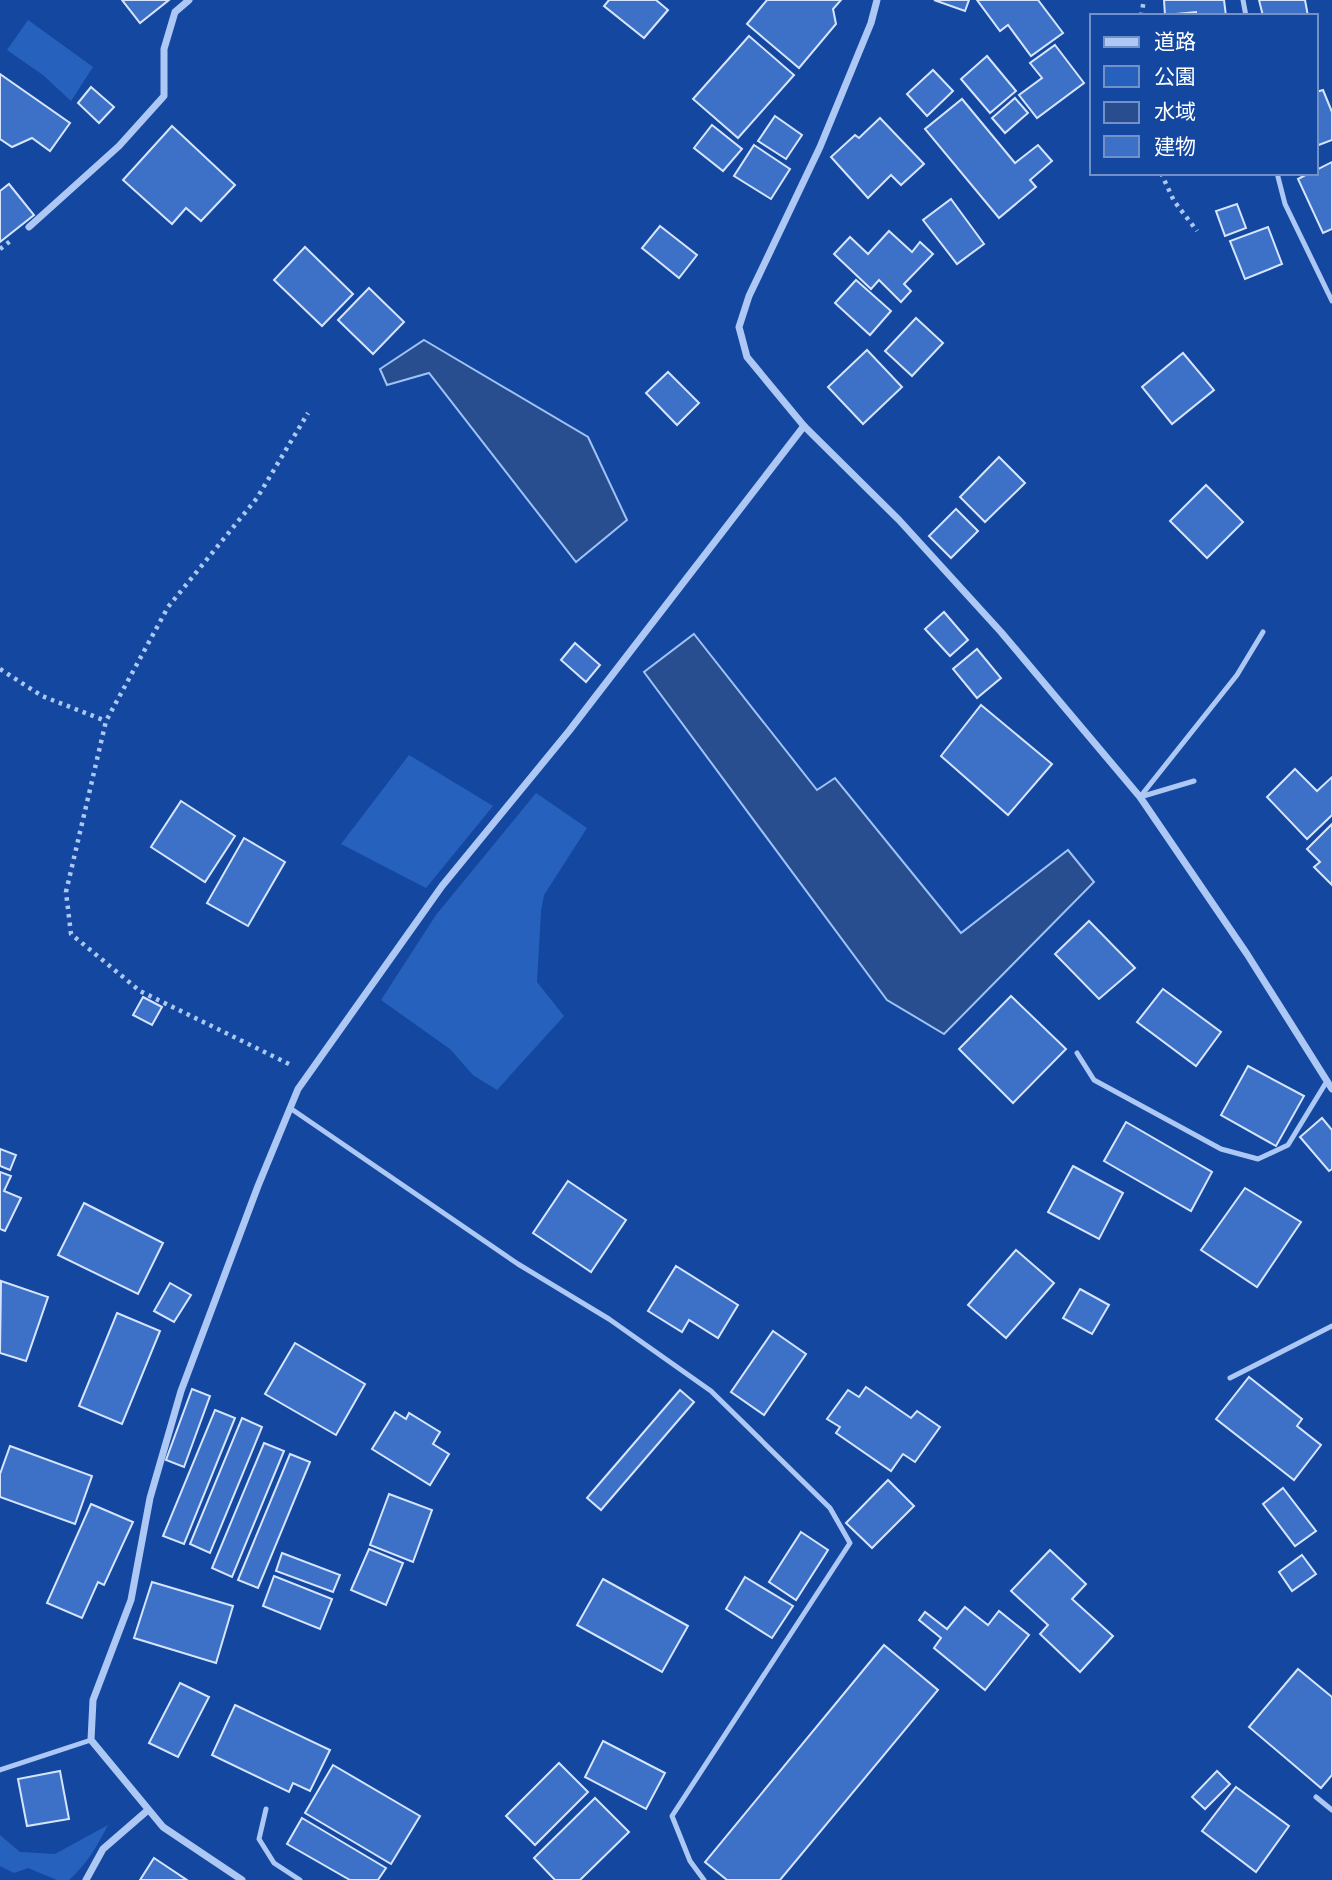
<svg xmlns="http://www.w3.org/2000/svg" width="1332" height="1880" viewBox="0 0 1332 1880" font-family="'Titillium Web','Noto Sans JP',sans-serif">
  <style>
    .green { fill: #2761be }
    .water { fill: #284e90; stroke: #9fc2f7; stroke-width: 2 }
    .building { fill: #3d71c7; stroke: #d6e5fd; stroke-width: 2 }
    .lines { fill: none; stroke-linecap: round; stroke-linejoin: round }
    .path { stroke: #adc8f4; stroke-width: 4.5; stroke-dasharray: 3.5 5; stroke-linecap: butt }
    .lane { stroke: #adc8f4; stroke-width: 5 }
    .street { stroke: #adc8f4; stroke-width: 7 }
  </style>
  <rect width="100%" height="100%" fill="#1448a0"/>
  <g class="green">
    <path d="M28,20L93,67L71,101L43,75L7,50Z"/>
    <path d="M409,755L493,806L426,888L341,844Z"/>
    <path d="M536,793L587,828L544,895L541,911L537,982L564,1016L497,1090L473,1075L450,1049L381,1000L436,915Z"/>
    <path d="M108,1825C97,1846 87,1864 69,1880H57L28,1868L14,1873L0,1866V1835L20,1852L55,1854Z"/>
  </g>
  <g class="water">
    <path d="M424,340L588,437L627,520L576,562L429,373L387,385L380,369Z"/>
    <path d="M694,634L817,790L835,778L961,933L1068,850L1094,882L944,1034L887,1000L644,672Z"/>
  </g>
  <g class="building">
    <path d="M122,0H169L140,23Z"/>
    <path d="M609,0H656L668,10L644,38L604,6Z"/>
    <path d="M767,0H841L833,9L836,24L799,68L747,24Z"/>
    <path d="M934,0H969L965,11Z"/>
    <path d="M977,0H1038L1063,33L1031,56L1008,25L1000,31Z"/>
    <path d="M1164,0H1224L1226,16H1196V12L1165,15Z"/>
    <path d="M1259,0H1305L1308,16H1263Z"/>
    <path d="M749,36L794,75L738,138L693,99Z"/>
    <path d="M1055,45L1084,83L1037,118L1019,95L1042,78L1030,63Z"/>
    <path d="M987,56L1016,91L990,113L961,79Z"/>
    <path d="M933,70L953,91L927,116L907,94Z"/>
    <path d="M0,74L70,123L50,151L32,138L12,147L0,139Z"/>
    <path d="M91,87L114,107L99,123L78,103Z"/>
    <path d="M1323,90L1332,112V140L1316,146V92Z"/>
    <path d="M1015,98L1028,113L1005,133L992,118Z"/>
    <path d="M962,99L1015,163L1038,145L1052,161L1030,180L1036,187L999,218L925,129Z"/>
    <path d="M775,116L802,135L786,159L758,141Z"/>
    <path d="M880,118L924,164L901,185L891,175L868,198L831,157L855,135L859,138Z"/>
    <path d="M712,125L742,149L723,171L694,148Z"/>
    <path d="M172,126L235,185L201,221L186,208L172,224L123,180Z"/>
    <path d="M754,145L790,169L771,199L734,176Z"/>
    <path d="M1332,162V229L1323,233L1298,179L1309,173H1316V170Z"/>
    <path d="M9,184L34,215L0,242V191Z"/>
    <path d="M951,199L984,244L957,264L923,220Z"/>
    <path d="M1237,204L1246,228L1225,236L1216,211Z"/>
    <path d="M660,226L697,255L679,278L642,248Z"/>
    <path d="M1268,227L1282,264L1245,279L1230,241Z"/>
    <path d="M889,231L912,252L920,242L933,254L904,284L911,291L901,302L879,280L871,289L834,254L850,237L868,254Z"/>
    <path d="M305,247L353,294L322,326L274,280Z"/>
    <path d="M856,280L891,311L870,335L835,303Z"/>
    <path d="M369,288L404,322L373,354L338,320Z"/>
    <path d="M916,318L943,343L912,376L885,351Z"/>
    <path d="M867,350L902,387L863,424L828,387Z"/>
    <path d="M1183,353L1214,390L1172,424L1142,387Z"/>
    <path d="M668,372L699,403L677,425L646,393Z"/>
    <path d="M999,457L1025,483L985,522L960,497Z"/>
    <path d="M1206,485L1243,522L1207,558L1170,521Z"/>
    <path d="M956,509L978,531L951,558L929,536Z"/>
    <path d="M944,612L968,640L950,656L925,629Z"/>
    <path d="M575,643L600,665L586,682L561,660Z"/>
    <path d="M977,649L1001,678L977,698L953,669Z"/>
    <path d="M981,705L1052,764L1008,815L941,756Z"/>
    <path d="M1295,769L1317,791L1332,777V815L1307,839L1267,797Z"/>
    <path d="M181,801L235,836L205,882L151,847Z"/>
    <path d="M1332,824V885L1314,867L1320,862L1307,849Z"/>
    <path d="M244,838L285,862L248,926L207,903Z"/>
    <path d="M1089,921L1135,968L1099,999L1055,954Z"/>
    <path d="M1163,989L1221,1032L1196,1066L1137,1022Z"/>
    <path d="M1011,996L1066,1049L1013,1103L959,1049Z"/>
    <path d="M143,997L162,1007L152,1025L133,1015Z"/>
    <path d="M1248,1066L1304,1096L1276,1146L1221,1115Z"/>
    <path d="M1322,1118L1332,1130V1169L1329,1171L1300,1137Z"/>
    <path d="M1126,1122L1212,1172L1191,1211L1104,1161Z"/>
    <path d="M0,1149L16,1155L10,1170L0,1166Z"/>
    <path d="M1073,1166L1123,1193L1099,1239L1048,1212Z"/>
    <path d="M0,1172L11,1176L4,1191L21,1198L5,1231L0,1229Z"/>
    <path d="M568,1181L626,1220L591,1272L533,1233Z"/>
    <path d="M1245,1188L1301,1222L1257,1287L1201,1250Z"/>
    <path d="M84,1203L163,1243L138,1294L58,1255Z"/>
    <path d="M1016,1250L1054,1283L1006,1338L968,1305Z"/>
    <path d="M676,1266L738,1305L718,1338L689,1320L682,1332L648,1311Z"/>
    <path d="M1,1281L48,1297L26,1361L0,1353Z"/>
    <path d="M170,1283L191,1295L174,1322L154,1311Z"/>
    <path d="M1080,1289L1109,1305L1092,1334L1063,1318Z"/>
    <path d="M117,1313L160,1331L122,1424L79,1406Z"/>
    <path d="M773,1331L806,1354L764,1415L731,1392Z"/>
    <path d="M295,1343L365,1384L336,1435L265,1394Z"/>
    <path d="M1249,1377L1302,1419L1297,1426L1321,1445L1294,1480L1216,1419Z"/>
    <path d="M866,1387L911,1418L917,1411L940,1427L915,1462L903,1454L891,1471L836,1433L840,1427L827,1419L848,1390L859,1397Z"/>
    <path d="M192,1389L210,1396L184,1467L166,1460Z"/>
    <path d="M680,1390L694,1402L601,1510L587,1498Z"/>
    <path d="M215,1410L235,1418L184,1544L163,1536Z"/>
    <path d="M395,1412L406,1419L409,1413L440,1432L433,1444L449,1454L430,1485L372,1449Z"/>
    <path d="M242,1418L262,1427L210,1553L190,1544Z"/>
    <path d="M264,1443L284,1451L232,1577L212,1568Z"/>
    <path d="M10,1446L92,1476L75,1524L0,1497V1474Z"/>
    <path d="M290,1454L310,1462L258,1588L238,1580Z"/>
    <path d="M888,1480L914,1506L872,1548L846,1523Z"/>
    <path d="M1283,1488L1316,1531L1295,1546L1263,1504Z"/>
    <path d="M389,1494L432,1510L413,1562L370,1545Z"/>
    <path d="M91,1504L133,1522L104,1585L98,1582L82,1618L47,1603Z"/>
    <path d="M801,1532L828,1550L796,1600L769,1582Z"/>
    <path d="M369,1549L403,1563L386,1605L351,1590Z"/>
    <path d="M1050,1550L1086,1584L1072,1599L1113,1636L1080,1672L1040,1634L1048,1625L1011,1591Z"/>
    <path d="M282,1553L340,1575L333,1592L276,1571Z"/>
    <path d="M1302,1555L1316,1574L1292,1591L1279,1572Z"/>
    <path d="M274,1576L332,1599L320,1629L263,1606Z"/>
    <path d="M745,1577L793,1606L772,1638L726,1609Z"/>
    <path d="M603,1579L688,1626L662,1672L577,1625Z"/>
    <path d="M152,1582L233,1606L216,1663L134,1638Z"/>
    <path d="M965,1607L988,1625L999,1611L1029,1635L985,1690L934,1648L941,1638L919,1620L925,1612L947,1629Z"/>
    <path d="M884,1645L938,1690L780,1880H727L705,1862Z"/>
    <path d="M1298,1669L1332,1697V1775L1321,1788L1249,1727Z"/>
    <path d="M180,1683L209,1697L178,1757L149,1743Z"/>
    <path d="M235,1705L330,1750L310,1791L293,1783L289,1792L212,1755Z"/>
    <path d="M603,1741L665,1773L646,1809L585,1777Z"/>
    <path d="M559,1763L588,1792L535,1845L506,1816Z"/>
    <path d="M333,1765L420,1816L391,1864L305,1813Z"/>
    <path d="M60,1771L69,1819L27,1826L18,1779Z"/>
    <path d="M1217,1771L1230,1784L1205,1809L1192,1797Z"/>
    <path d="M1236,1787L1289,1826L1256,1872L1202,1831Z"/>
    <path d="M595,1798L629,1832L580,1880H555L534,1858Z"/>
    <path d="M302,1818L386,1868L378,1880H350L287,1844Z"/>
    <path d="M154,1858L187,1880H140Z"/>
  </g>
  <g class="lines">
    <g class="path">
      <path d="M1141,16L1144,0"/>
      <path d="M1161,173L1174,201L1197,231"/>
      <path d="M0,249L13,239"/>
      <path d="M0,669L42,696L106,721"/>
      <path d="M289,1064L140,991L71,934L66,892L106,721L168,607L257,498L308,413"/>
    </g>
    <g class="lane">
      <path d="M1243,0L1246,16"/>
      <path d="M1277,173L1285,204L1332,301"/>
      <path d="M1140,797L1237,675L1263,632"/>
      <path d="M1140,797L1194,781"/>
      <path d="M1077,1053L1094,1080L1221,1149L1258,1159L1288,1145L1327,1081"/>
      <path d="M290,1108L518,1264L609,1319L711,1391L830,1508L850,1543L672,1816L690,1861L704,1880"/>
      <path d="M1230,1378L1332,1326"/>
      <path d="M0,1770L91,1740"/>
      <path d="M1316,1797L1332,1810"/>
      <path d="M266,1809L259,1839L274,1863L300,1880"/>
    </g>
    <g class="street">
      <path d="M877,0L871,23L820,147L749,296L739,327L747,357L804,426L899,520L1001,632L1140,797L1247,954L1332,1089"/>
      <path d="M29,227L119,146L164,96V49L175,12L189,0"/>
      <path d="M86,1880L103,1849L148,1810"/>
      <path d="M242,1880L163,1827L91,1740L93,1700L131,1600L150,1498L181,1391L258,1186L298,1089L442,886L569,731L804,426"/>
    </g>
  </g>
  <rect x="1090" y="14" width="228" height="161" fill="#1448a0" stroke="#7291c6" stroke-width="2"/>
  <rect x="1104" y="37" width="35" height="10" fill="#adc8f4" stroke="#7291c6" stroke-width="2"/>
  <text x="1154" y="49" font-size="21" fill="#ffffff">道路</text>
  <rect x="1104" y="66" width="35" height="21" fill="#2761be" stroke="#7291c6" stroke-width="2"/>
  <text x="1154" y="84" font-size="21" fill="#ffffff">公園</text>
  <rect x="1104" y="102" width="35" height="21" fill="#284e90" stroke="#7291c6" stroke-width="2"/>
  <text x="1154" y="119" font-size="21" fill="#ffffff">水域</text>
  <rect x="1104" y="136" width="35" height="21" fill="#3d71c7" stroke="#7291c6" stroke-width="2"/>
  <text x="1154" y="154" font-size="21" fill="#ffffff">建物</text>
</svg>
